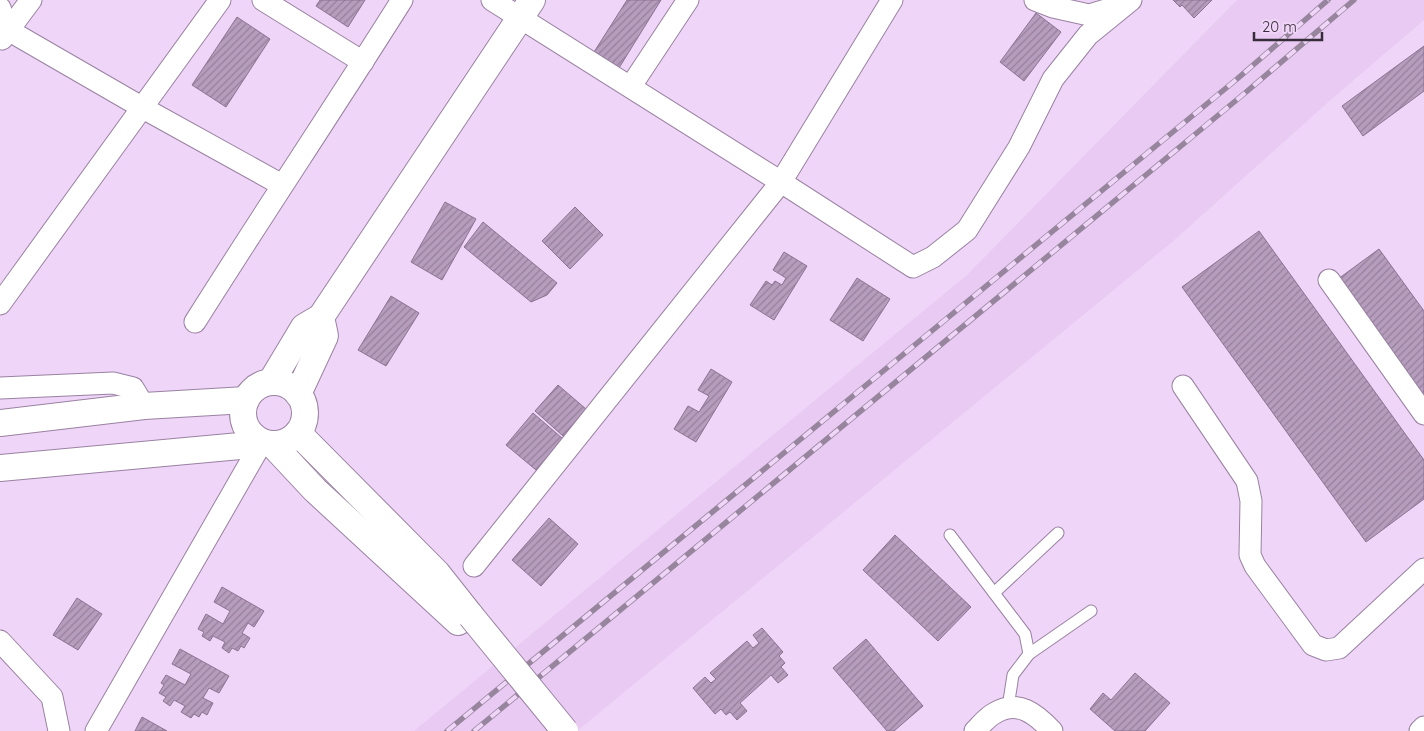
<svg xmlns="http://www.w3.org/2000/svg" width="1424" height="731" viewBox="0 0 1424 731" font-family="Quicksand,sans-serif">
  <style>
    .built { fill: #e9caf3 }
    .building { fill: url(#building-hatch); stroke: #8b7392 }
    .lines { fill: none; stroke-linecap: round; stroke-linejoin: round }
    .service-casing { stroke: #9a82a2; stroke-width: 13 }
    .minor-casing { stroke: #9a82a2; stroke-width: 23 }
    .tertiary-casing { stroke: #9a82a2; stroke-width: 28 }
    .service { stroke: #fff; stroke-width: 11 }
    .minor { stroke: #fff; stroke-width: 21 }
    .tertiary { stroke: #fff; stroke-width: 26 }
    .rail-casing { stroke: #97859d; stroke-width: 5.5 }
    .rail { stroke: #efd5f7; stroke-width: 4; stroke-dasharray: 11; stroke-linecap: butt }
    .tertiary-bridge-casing { stroke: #9a82a2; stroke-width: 28; stroke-linecap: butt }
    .tertiary-bridge { stroke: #fff; stroke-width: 26 }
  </style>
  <defs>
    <pattern id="building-hatch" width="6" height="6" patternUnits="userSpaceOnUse" patternTransform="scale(1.25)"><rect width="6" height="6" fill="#b69dbe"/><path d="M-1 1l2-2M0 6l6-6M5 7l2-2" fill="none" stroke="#95809b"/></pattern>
  </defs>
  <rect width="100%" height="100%" fill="#efd5f7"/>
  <path class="built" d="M1237,0H1424V20L1335,96L1172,242L577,731H414L967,275Z"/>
  <g class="building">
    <path d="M320,0H365L348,27L316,6Z"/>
    <path d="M627,0H661L619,68L594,52Z"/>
    <path d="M1173,0H1212L1194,18L1182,5L1180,7Z"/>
    <path d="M1036,13L1061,32L1024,81L1000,62Z"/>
    <path d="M237,17L270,39L226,107L192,85Z"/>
    <path d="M1424,46V91L1363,136L1342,106Z"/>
    <path d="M445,202L476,219L442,280L411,262Z"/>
    <path d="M575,207L603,235L570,269L542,241Z"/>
    <path d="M483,222L557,283L547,295L531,302L464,247Z"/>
    <path d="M1259,231L1424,460V499L1366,542L1182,287Z"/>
    <path d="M1379,249L1424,311V397L1338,279Z"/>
    <path d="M784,252L807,266L774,320L750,305L766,281L772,285L775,281L782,285L786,278L773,270Z"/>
    <path d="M857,278L890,299L863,341L830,320Z"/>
    <path d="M391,296L419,313L386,366L358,350Z"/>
    <path d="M711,369L732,382L696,442L674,429L688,406L699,412L709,396L698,390Z"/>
    <path d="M558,385L586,409L563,436L535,411Z"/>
    <path d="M533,413L563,439L536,470L506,445Z"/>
    <path d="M549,518L578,544L541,586L512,560Z"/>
    <path d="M895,535L971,607L938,641L863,570Z"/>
    <path d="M222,587L264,611L254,627L248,623L242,633L250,638L244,648L241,646L238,651L232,648L229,653L222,648L225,642L213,636L210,641L202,636L204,632L198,629L206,614L223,624L230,611L214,602Z"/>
    <path d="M77,598L102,614L78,650L53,635Z"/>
    <path d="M762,628L783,652L779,656L785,663L781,667L788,675L778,683L771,675L740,703L747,711L737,720L730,712L726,715L721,709L715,714L693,688L705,677L711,683L716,679L710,673L747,641L753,648L759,643L753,635Z"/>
    <path d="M866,639L923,706L894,731H887L833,668Z"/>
    <path d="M180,649L229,676L219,693L209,688L203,698L213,703L207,715L202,712L199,717L194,714L191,718L181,712L185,706L174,700L170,706L163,701L166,697L159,693L164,685L161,683L166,675L185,685L191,674L172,664Z"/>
    <path d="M1135,673L1170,703L1145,731H1115L1090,709L1103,693L1111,700Z"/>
    <path d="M142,717L167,731H135Z"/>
  </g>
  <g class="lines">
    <defs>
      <g id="service">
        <path d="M950,535L1025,634L1029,654"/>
        <path d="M994,593L1058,533"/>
        <path d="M1008,707L1013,675L1029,654L1091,611"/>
      </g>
      <g id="minor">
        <path d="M263,0L363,62"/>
        <path d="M492,0L781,182L892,0"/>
        <path d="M1035,0L1053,7L1089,15L1116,7"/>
        <path d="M0,8L8,30L143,108L282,185"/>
        <path d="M2,39L31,0"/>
        <path d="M631,86L688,0"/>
        <path d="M1329,280L1424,414"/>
        <path d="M0,304L220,0"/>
        <path d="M195,322C263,214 334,108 402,0"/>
        <path d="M1183,386L1247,481L1251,501L1250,555L1255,566L1313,645L1326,650L1339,648L1424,569"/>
        <path d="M0,388L113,383L133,388L144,406"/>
        <path d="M474,566L781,182L913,267L933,257L967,230L1019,147L1053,79L1088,35L1131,0"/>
        <path d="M0,641L52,697L59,731"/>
        <path d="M96,731L262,442"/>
        <path d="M975,731C981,725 987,717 995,713C1018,699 1036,714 1052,731"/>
        <path d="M1420,731L1424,727"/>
      </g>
      <g id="tertiary">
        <path d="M271,382L304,327L321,317L532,0"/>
        <circle cx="274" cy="413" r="31"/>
        <path d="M298,394L325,336L321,317"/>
        <path d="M0,423L144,406L246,400"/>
        <path d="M298,433L437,573L471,616"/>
        <path d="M272,444L315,490L458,622"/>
        <path d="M0,468L240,446L254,437"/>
      </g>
    </defs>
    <use href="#service" class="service-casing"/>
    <use href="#minor" class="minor-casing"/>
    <use href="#tertiary" class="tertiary-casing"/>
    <use href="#service" class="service"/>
    <use href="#minor" class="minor"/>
    <use href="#tertiary" class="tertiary"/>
    <defs>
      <g id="rail">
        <path d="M447,731L1237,79L1328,0"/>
        <path d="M474,731L1245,93L1354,0"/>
      </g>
    </defs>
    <use href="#rail" class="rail-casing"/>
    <use href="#rail" class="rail"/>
    <defs>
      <path id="tertiary-bridge" d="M471,616L565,731"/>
    </defs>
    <use href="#tertiary-bridge" class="tertiary-bridge-casing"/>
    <use href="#tertiary-bridge" class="tertiary-bridge"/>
  </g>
  <path d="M1254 32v8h68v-8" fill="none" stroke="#372d3a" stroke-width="2.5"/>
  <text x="1262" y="32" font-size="15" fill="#372d3a" stroke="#efd5f7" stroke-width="4" paint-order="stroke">20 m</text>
</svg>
